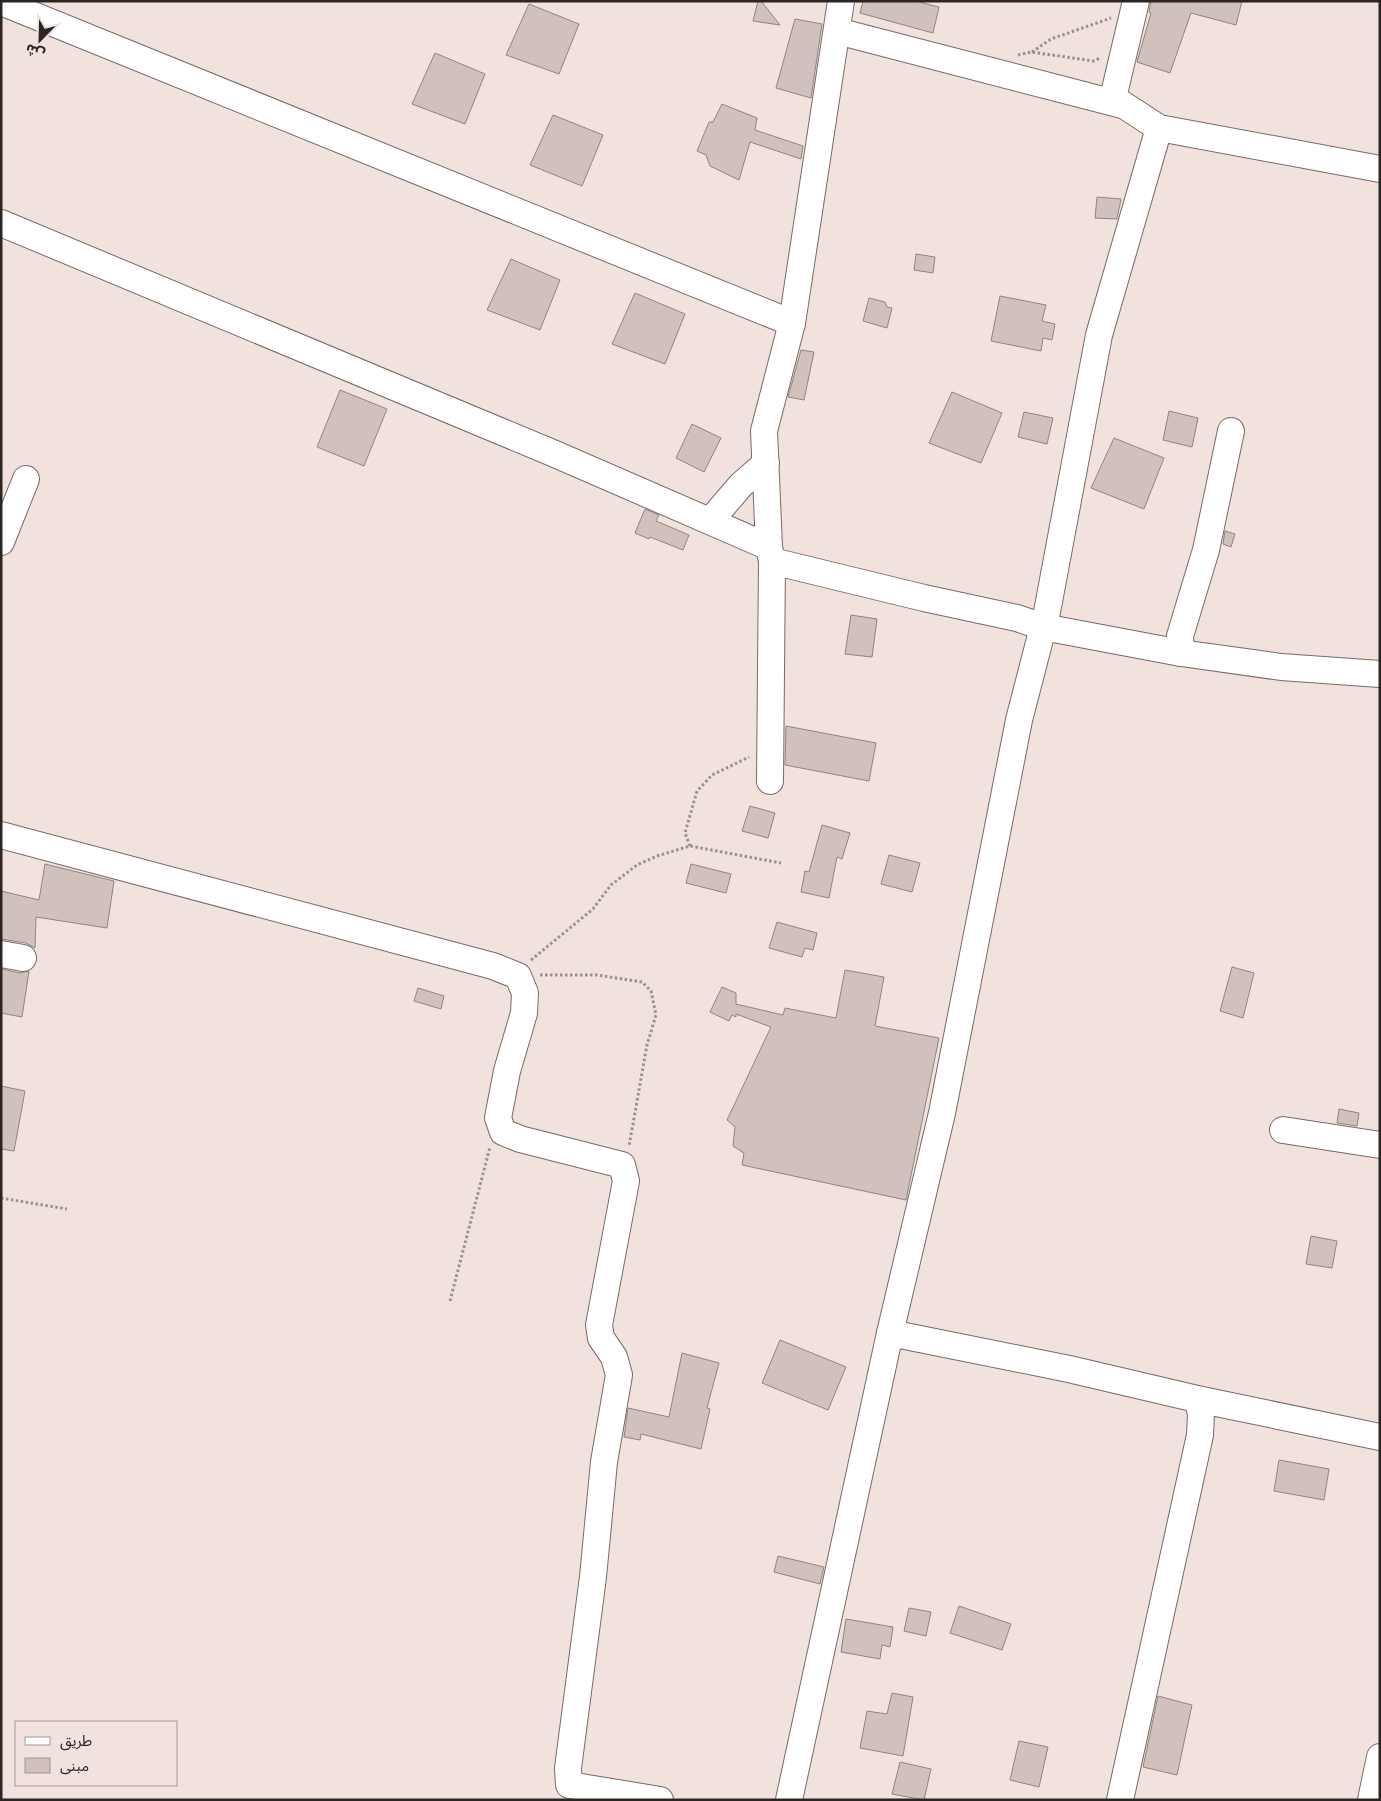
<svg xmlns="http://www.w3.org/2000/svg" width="1381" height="1801" viewBox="0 0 1381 1801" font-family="'Asap Condensed','Noto Sans Arabic',sans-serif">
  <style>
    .building { fill: #d0c1bd; stroke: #918380 }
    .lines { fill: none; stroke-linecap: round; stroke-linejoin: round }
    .minor-casing { stroke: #776a67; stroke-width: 28 }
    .path { stroke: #9b908d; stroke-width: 3; stroke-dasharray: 2.5 2.5; stroke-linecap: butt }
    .minor { stroke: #fff; stroke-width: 26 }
  </style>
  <rect width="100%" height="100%" fill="#f1e2de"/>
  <g class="building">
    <path d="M758,1H761L780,25L753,21Z"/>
    <path d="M863,1H915L939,7L933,33L860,13Z"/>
    <path d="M1151,1H1242L1236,25L1191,13L1170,73L1137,62L1151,13L1149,12Z"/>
    <path d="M529,4L579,24L559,74L506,55Z"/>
    <path d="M795,19L822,24L811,98L776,88Z"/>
    <path d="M435,53L485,74L465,124L412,104Z"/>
    <path d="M722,104L757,118L755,130L803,146L801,159L750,142L739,180L710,166L706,155L697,151L709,122H713Z"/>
    <path d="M553,115L603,135L582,186L530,165Z"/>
    <path d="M1097,197L1121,199L1117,219L1095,218Z"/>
    <path d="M916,254L935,257L933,273L914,270Z"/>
    <path d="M511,259L560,280L540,330L487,310Z"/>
    <path d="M635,293L685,314L665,364L612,344Z"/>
    <path d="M1000,296L1046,305L1042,321L1055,324L1052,340L1043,338L1041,351L991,341Z"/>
    <path d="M869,298L885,302L887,307L892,308L887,328L863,321Z"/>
    <path d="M801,350L814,352L804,400L788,397Z"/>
    <path d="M340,390L387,409L364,466L317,447Z"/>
    <path d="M952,392L1002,413L981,463L929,443Z"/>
    <path d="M1169,411L1198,418L1192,447L1163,440Z"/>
    <path d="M1024,412L1053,418L1047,444L1018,437Z"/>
    <path d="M692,424L721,438L704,472L676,458Z"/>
    <path d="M1114,438L1164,458L1144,509L1091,488Z"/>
    <path d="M645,509L659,515L656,521L689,535L683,550L650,537L649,539L635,533Z"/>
    <path d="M1225,531L1235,534L1231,547L1223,544Z"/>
    <path d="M851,615L877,619L872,657L845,654Z"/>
    <path d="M786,726L876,743L869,781L785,765Z"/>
    <path d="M750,806L775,813L768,838L742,831Z"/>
    <path d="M822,825L850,833L842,859L837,857L829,898L801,892L805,871L809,872Z"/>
    <path d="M889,855L920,863L912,892L881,884Z"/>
    <path d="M45,864L114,881L107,928L36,917L35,948L26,943L1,939V891L39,900Z"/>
    <path d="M691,864L731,874L726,893L686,883Z"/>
    <path d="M777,922L817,933L813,950L805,948L802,957L769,948Z"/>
    <path d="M1232,967L1254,973L1243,1018L1220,1011Z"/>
    <path d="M1,969L20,973L29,971L22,1017L1,1013Z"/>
    <path d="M845,970L884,977L875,1026L939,1038L906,1200L742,1165L744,1153L733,1146L735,1127L727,1120L771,1027L736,1014V1017L732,1015L729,1021L710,1012L722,987L736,993V1004L783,1015L785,1008L836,1018Z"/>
    <path d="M418,988L444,996L441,1009L414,1001Z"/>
    <path d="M1,1086L25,1091L14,1151L1,1149Z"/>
    <path d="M1339,1109L1359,1113L1357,1126L1337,1123Z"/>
    <path d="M1311,1236L1337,1241L1332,1268L1306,1264Z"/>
    <path d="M780,1340L846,1367L828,1410L762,1383Z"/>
    <path d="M682,1353L719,1363L707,1408L710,1409L701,1449L641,1434L640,1440L624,1437L628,1408L669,1417Z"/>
    <path d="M1279,1460L1329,1469L1324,1500L1274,1491Z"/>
    <path d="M778,1556L824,1567L820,1584L774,1572Z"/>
    <path d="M959,1606L1011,1624L1002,1650L950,1633Z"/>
    <path d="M909,1608L931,1612L926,1636L904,1631Z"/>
    <path d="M846,1619L893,1627L890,1647L882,1645L880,1659L841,1652Z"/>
    <path d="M892,1693L913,1697L903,1756L860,1748L867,1711L887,1714Z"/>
    <path d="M1158,1696L1192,1705L1177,1775L1143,1767Z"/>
    <path d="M1019,1741L1048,1747L1039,1787L1010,1780Z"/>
    <path d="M900,1762L931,1769L924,1800L892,1794Z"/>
  </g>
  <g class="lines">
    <defs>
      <g id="minor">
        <path d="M1136,1L1113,98L1159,128L1380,169"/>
        <path d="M1,2L792,323"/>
        <path d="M837,31L1122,105"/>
        <path d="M1,223L555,454L769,547"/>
        <path d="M710,521L741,485L766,463"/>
        <path d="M1,542L26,479"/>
        <path d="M772,561L924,598L1017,618L1043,627L1181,653L1281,667L1380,674"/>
        <path d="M1181,653L1180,636L1206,550L1231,431"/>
        <path d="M770,781L772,561L769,547L764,431L792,323L841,1"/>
        <path d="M1,835L493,966L518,976L525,993L524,1013L507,1071L498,1118L503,1132L520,1139L622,1165L626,1181L599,1325L601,1338L614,1357L619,1375L604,1462L593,1577L568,1768L569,1785L660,1800"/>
        <path d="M1,954L23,958"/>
        <path d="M1283,1130L1380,1145"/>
        <path d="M890,1333L1069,1369L1197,1399L1380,1437"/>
        <path d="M789,1800L890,1333L942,1113L1019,720L1047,612L1099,335L1159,128"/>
        <path d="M1120,1800L1200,1435L1201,1414L1197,1399"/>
        <path d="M1371,1800L1380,1757"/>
      </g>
    </defs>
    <use href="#minor" class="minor-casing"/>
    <g class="path">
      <path d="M1032,52L1051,39L1111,18"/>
      <path d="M1018,55L1031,52L1094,61L1100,58"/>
      <path d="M690,846L685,833L697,791L712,775L749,757"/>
      <path d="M531,960L593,909L611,885L637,865L657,856L690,846L781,863"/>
      <path d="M540,975H597L642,982L651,991L656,1015L647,1045L629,1146"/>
      <path d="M1,1198L67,1209"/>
      <path d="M450,1301L490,1147"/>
    </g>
    <use href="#minor" class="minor"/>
  </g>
  <rect width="1381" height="1801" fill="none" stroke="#2b2524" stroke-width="5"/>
  <rect x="15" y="1721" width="162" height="65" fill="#f1e2de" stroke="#a29694"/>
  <rect x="25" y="1737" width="25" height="8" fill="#ffffff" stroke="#a29694"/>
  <text x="60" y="1746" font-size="15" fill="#2b2524">طريق</text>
  <rect x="25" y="1758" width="25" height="15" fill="#d0c1bd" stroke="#a29694"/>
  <text x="60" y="1771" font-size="15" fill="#2b2524">مبنى</text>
  <g transform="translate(40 40) rotate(203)" stroke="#f1e2de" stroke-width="4" paint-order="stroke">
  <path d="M0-4L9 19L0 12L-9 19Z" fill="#2b2524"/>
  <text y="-8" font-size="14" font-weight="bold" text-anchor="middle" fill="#2b2524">ش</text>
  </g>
</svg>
